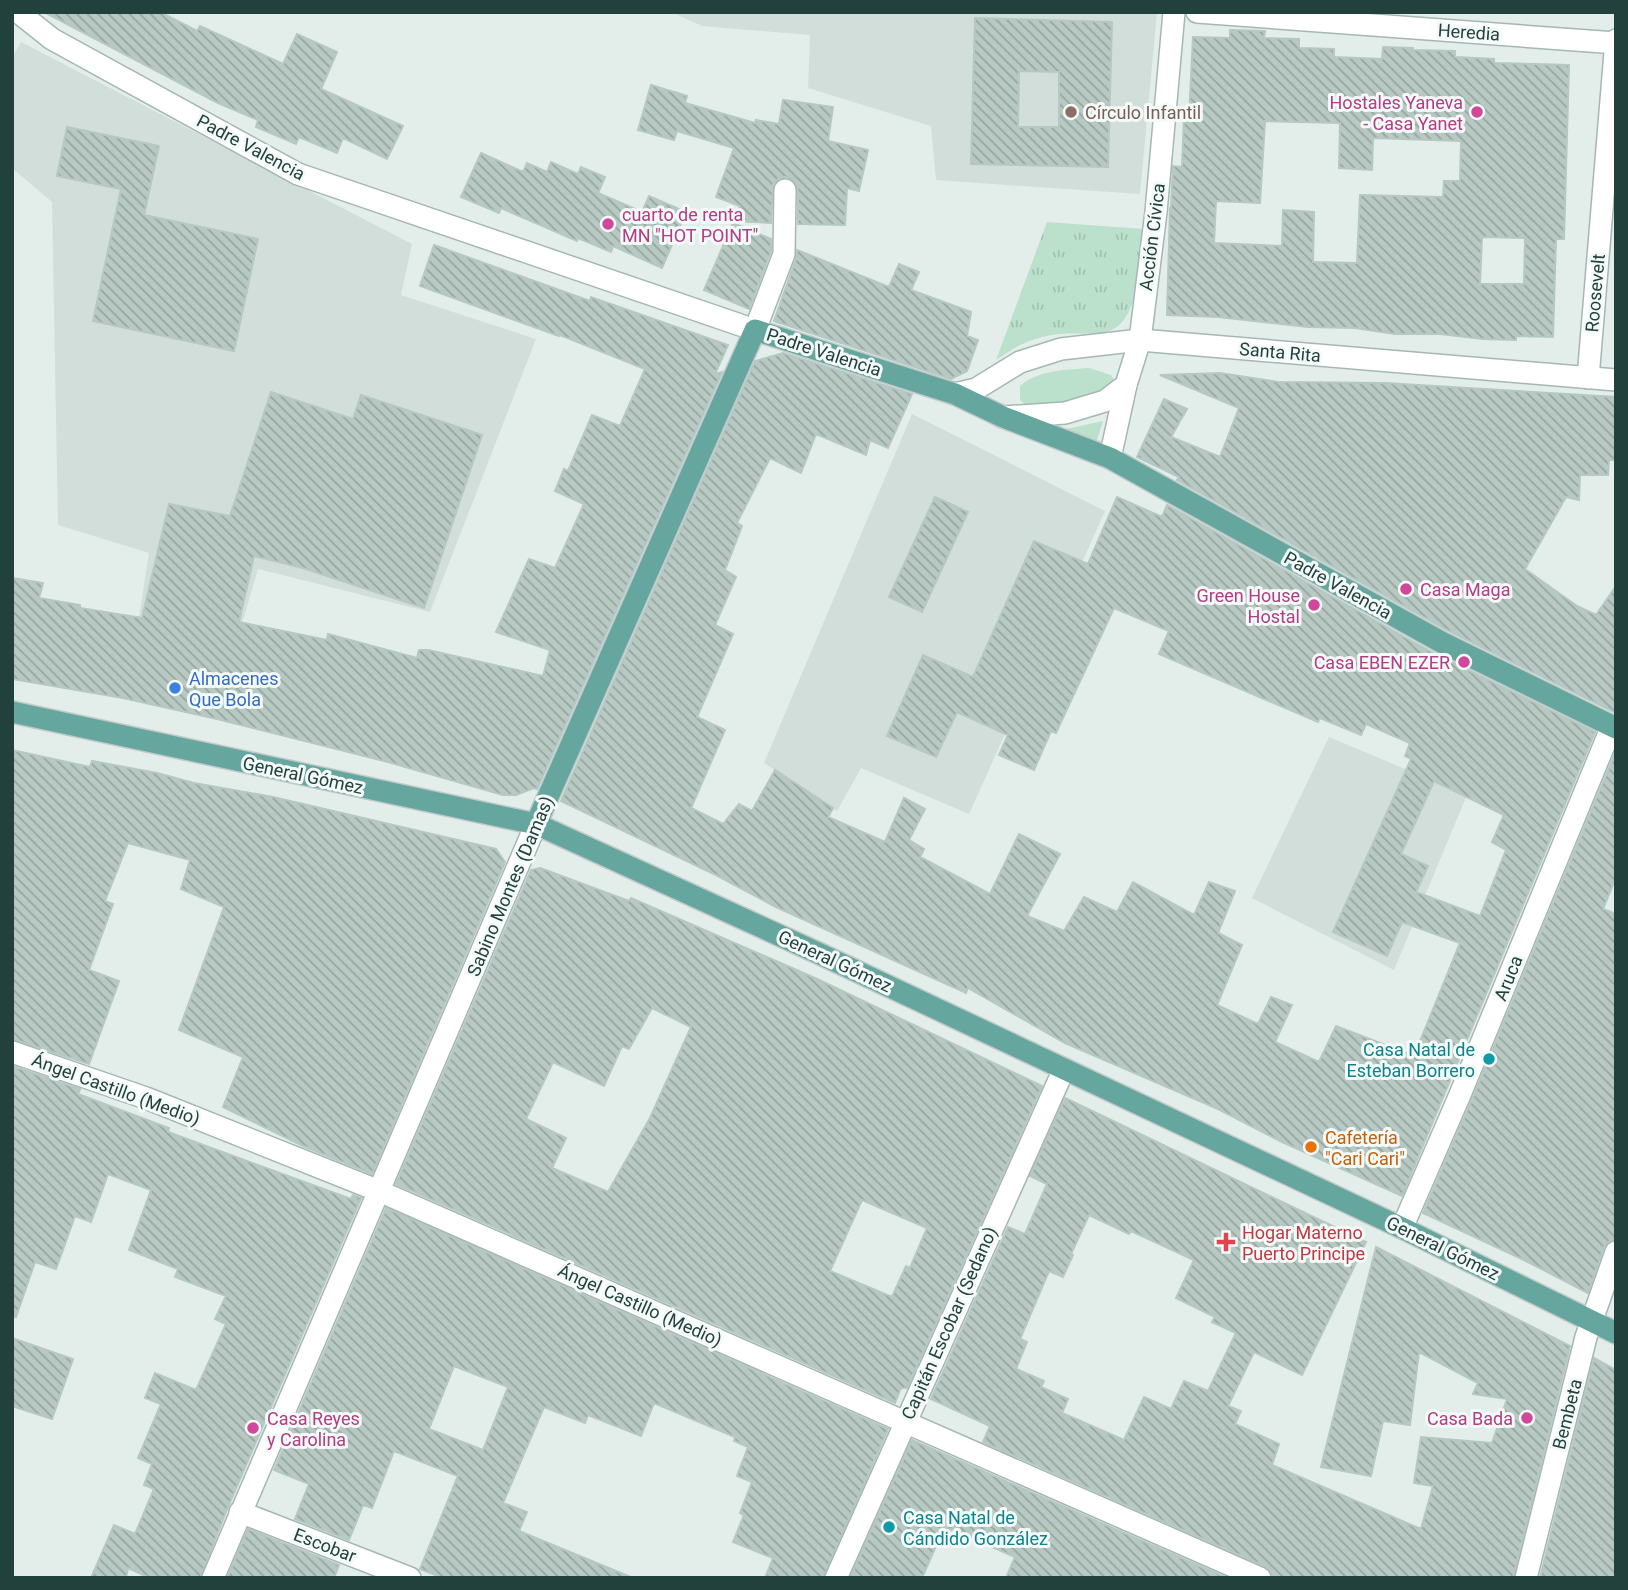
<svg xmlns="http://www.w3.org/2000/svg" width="1628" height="1590" viewBox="0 0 1628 1590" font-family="Roboto,sans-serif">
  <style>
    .built { fill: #d1deda }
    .grass { fill: #bbe0cb }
    .park { fill: url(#park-tufts) }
    .building { fill: url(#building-back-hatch); stroke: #b5c8c3; stroke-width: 2; fill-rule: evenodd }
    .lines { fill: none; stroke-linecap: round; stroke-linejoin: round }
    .minor-casing { stroke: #a5b7b3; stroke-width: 24 }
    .major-casing { stroke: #c1cac9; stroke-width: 24 }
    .minor { stroke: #fff; stroke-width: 21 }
    .major { stroke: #65a69f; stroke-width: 21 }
    .education-dot { fill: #8d6e63; stroke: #f4faf8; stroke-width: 2.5 }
    .hotel-dot { fill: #d1479c; stroke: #f4faf8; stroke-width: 2.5 }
    .shop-dot { fill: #3f7fe0; stroke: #f4faf8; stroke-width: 2.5 }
    .culture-dot { fill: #0f9aa8; stroke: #f4faf8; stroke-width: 2.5 }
    .food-dot { fill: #e8710a; stroke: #f4faf8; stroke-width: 2.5 }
    .health-dot { fill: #e0444e; stroke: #f4faf8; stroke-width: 2.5 }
    .labels { text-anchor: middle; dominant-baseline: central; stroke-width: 6; stroke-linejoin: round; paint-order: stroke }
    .street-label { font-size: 18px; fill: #22413d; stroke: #f4faf8 }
    .hotel-label { font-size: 18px; fill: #b23c85; stroke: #f4faf8; text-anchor: end }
    .education-label { font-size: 18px; fill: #785e54; stroke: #f4faf8; text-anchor: start }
    .shop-label { font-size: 18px; fill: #366cbe; stroke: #f4faf8; text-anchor: start }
    .culture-label { font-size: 18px; fill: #0d838f; stroke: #f4faf8; text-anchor: end }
    .food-label { font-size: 18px; fill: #c56008; stroke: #f4faf8; text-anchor: start }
    .health-label { font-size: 18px; fill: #be3a42; stroke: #f4faf8; text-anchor: start }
  </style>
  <defs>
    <pattern id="park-tufts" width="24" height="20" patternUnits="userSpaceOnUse" patternTransform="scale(1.75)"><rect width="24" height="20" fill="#bbe0cb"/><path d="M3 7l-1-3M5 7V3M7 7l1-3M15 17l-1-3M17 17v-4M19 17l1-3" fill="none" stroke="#a0c1af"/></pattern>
    <pattern id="building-back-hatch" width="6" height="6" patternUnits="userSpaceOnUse" patternTransform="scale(1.75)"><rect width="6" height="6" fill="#b8c9c4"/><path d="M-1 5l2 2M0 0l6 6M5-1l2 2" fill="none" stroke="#95a5a0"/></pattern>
  </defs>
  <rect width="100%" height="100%" fill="#e3eeeb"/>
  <g class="built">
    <path d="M671,12H1157L1140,194L936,180L931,126L808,88L810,35L702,26Z"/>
    <path d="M21,42L412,244L401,295L536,339L430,612L258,569L226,677L133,656L149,553L58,525L52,202L12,168V58Z"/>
    <path d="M912,414L1105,511L969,814L861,768L837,811L764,763Z"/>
    <path d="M1329,737L1467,795L1394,970L1252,898Z"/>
  </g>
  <g class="grass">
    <path d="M1089,368L1111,375L1116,384L1102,400L1031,409L1020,400V386C1038,370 1065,370 1089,368Z"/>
    <path d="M1103,421L1094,450L1057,431Z"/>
  </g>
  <path class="park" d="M1047,222L1143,229C1140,251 1141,278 1134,299C1119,344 1096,331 1060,334C1034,336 1016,346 996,360Z"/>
  <g class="building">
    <path d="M44,12H160L197,31L200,26L283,64L297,34L337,52L321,89L403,126L387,159L343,138L337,153L299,137L296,144L256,127L258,120L218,103Z"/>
    <path d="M975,18L1112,22L1108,167L971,164ZM1019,71L1059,72V127H1018Z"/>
    <path d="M1230,30L1265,31L1264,38L1299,39V48L1334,49V57L1382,59L1383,47L1413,48V50L1455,51V57L1494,59V63L1569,65L1564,239H1556L1553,337L1516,336V340L1483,339L1440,334H1395L1355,328L1308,327L1218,317L1167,315L1170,208H1171L1173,166L1182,167L1184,117H1189L1193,37L1230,38ZM1265,121L1340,123L1339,168L1372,170L1373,138L1461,141L1460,181H1444L1443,197L1360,195L1357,263L1313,262L1314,212L1283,210L1282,246L1214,243L1216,201L1260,203ZM1482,237L1525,238L1524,284H1480Z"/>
    <path d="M651,85L687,96L685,103L755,123L756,120L779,124L783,100L833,107L828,141L868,150L859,191L847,188L845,225L798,224V190L792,179L786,177L779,178L773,184L771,223L734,221L740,206L716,197L734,148L677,131L674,140L638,130Z"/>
    <path d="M67,127L159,146L144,215L258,239L234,351L93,321L121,189L57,176Z"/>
    <path d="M481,153L523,172L527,163L547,172L551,162L578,174L581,167L605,177L598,193L642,212L649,196L686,212L662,268L613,246L611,252L578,238L577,241L501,208L499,213L461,197Z"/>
    <path d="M733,223L771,239V251L749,309L704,290Z"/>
    <path d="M434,245L590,301L591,297L728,345L715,374L722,372L537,789L534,788L516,795H503L388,762L217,719L123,698L12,679V578L43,583L39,598L80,605V608L142,618L169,504L230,516L271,392L353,419L361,395L482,435L424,608L303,568L254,556L239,622L327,640L328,634L417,658L419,650H428L543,676L550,650L496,632L529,559L555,568L584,504L555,491L564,469L568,471L592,415L620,426L645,369L560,335L559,336L420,286Z"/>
    <path d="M797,250L889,287L899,264L919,272L911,290L971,312L967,336L978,340L967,371L951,379L774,321L796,259Z"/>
    <path d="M783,353L912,394L888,448L870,440L866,455L816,434L801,473L770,458L737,523L742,526L725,570L736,577L715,625L733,634L697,717L725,730L691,808L723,824L739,804L752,811L775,770L833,808L828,817L885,842L904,798L925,809L909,840L924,849L920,857L990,894L1019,834L1060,854L1027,916L1064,931L1084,897L1117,912L1133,882L1194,915L1209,882L1235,891L1218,933L1242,945L1217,1005L1258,1024L1271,997L1292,1005L1275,1042L1319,1062L1336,1026L1414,1056L1460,943L1402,922L1387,956L1333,932L1411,759L1405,756L1410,743L1366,724L1361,735L1320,718L1318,722L1159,654L1169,631L1114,608L1056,733L1051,731L1034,770L999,755L1008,735L957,712L936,757L887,736L923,655L973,677L1034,541L1088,564L1117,497L1162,517L1167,505L1437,655L1595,732L1402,1196L1282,1142L1218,1109L1065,1043L968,988L966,993L776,907L716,875L561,801L755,361ZM1434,781L1504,815L1492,842L1506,850L1480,916L1416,892L1428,866L1401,854Z"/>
    <path d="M1220,373L1278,382L1385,383L1616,397V460H1609L1608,475H1580L1579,500L1566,497L1525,569L1577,606L1596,615L1616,586V713L1449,631L1177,480L1179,477L1137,457L1164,399L1187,409L1171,437L1220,457L1239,408L1160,375Z"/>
    <path d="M935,497L968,512L922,612L889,597Z"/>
    <path d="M12,750L90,767L92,761L157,773L194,783L273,797L496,849L505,862L372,1174L303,1146L223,1107L243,1057L179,1030L224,907L181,889L190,860L128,843L105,901L113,904L89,970L119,981L89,1064L12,1039Z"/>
    <path d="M1616,751V877L1603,909L1616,914V1239L1608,1242L1604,1247L1588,1293L1524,1260L1423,1213L1471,1102Z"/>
    <path d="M540,868L629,901L631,898L815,978L1042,1086L907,1388H901L895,1403L396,1184L531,870ZM652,1008L691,1027L650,1118L608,1192L552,1168L566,1138L526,1119L553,1062L604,1086L622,1046L629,1049ZM862,1200L927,1228L910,1268L906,1266L892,1297L830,1271Z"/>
    <path d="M12,1066L80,1089L78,1094L169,1128L168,1132L351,1199L353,1195L361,1198L228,1507L200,1578H150L128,1568L126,1578H91L114,1525L135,1534L154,1489L144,1485L152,1464L138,1458L161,1404L145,1398L155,1373L196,1390L226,1324L215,1319L226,1296L175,1277L178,1269L129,1250L151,1190L108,1174L91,1222L75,1216L56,1269L35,1262L16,1317L12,1316Z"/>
    <path d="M1065,1098L1366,1242L1302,1375L1254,1352L1228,1406L1241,1411L1235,1424L1279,1444L1272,1465L1421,1529L1433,1486L1414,1483L1421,1437L1492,1443L1507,1399L1473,1394L1478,1383L1419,1352L1410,1425L1383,1421L1371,1476L1321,1467L1376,1247L1570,1346L1513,1578H1273L1271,1571L1265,1566L983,1442L990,1426L931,1399L1008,1227L1025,1234L1047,1184L1030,1176ZM1089,1215L1129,1234L1131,1231L1194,1260L1176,1298L1215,1317L1212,1322L1236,1333L1208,1391L1184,1381L1171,1409L1144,1397L1124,1440L1062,1413L1068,1399L1041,1387L1044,1381L1016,1369L1027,1342L1020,1339L1049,1271L1063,1277L1073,1255L1071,1254Z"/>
    <path d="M386,1208L888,1429L823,1578H765L773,1558L733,1542L744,1515L740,1513L752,1482L737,1476L748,1447L734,1441L735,1437L654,1403L641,1436L588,1415L585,1423L544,1407L503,1503L527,1512L519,1531L633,1578H443L420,1569L458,1476L394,1451L372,1508L363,1505L349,1540L295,1519L309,1484L274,1470ZM454,1366L508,1387L483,1450L429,1429Z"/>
    <path d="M12,1338L73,1359L52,1419L12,1406Z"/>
    <path d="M1594,1358L1616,1370V1578H1540Z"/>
    <path d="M912,1440L1227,1578H1006L1015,1557L951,1529L946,1542L939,1539L922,1578H850Z"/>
    <path d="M248,1529L339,1565L334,1578H227Z"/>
  </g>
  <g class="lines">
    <defs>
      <g id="minor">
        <path d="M18,12L52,39L298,174L755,330L784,254L785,190"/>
        <path d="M1197,12L1616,43"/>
        <path d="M1588,378L1616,40"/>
        <path d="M955,394L976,389L1020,362L1061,349L1140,340L1616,380"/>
        <path d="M1003,417L1065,413L1105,401L1126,385"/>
        <path d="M1110,458L1126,385L1140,340L1156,212L1174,12"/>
        <path d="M12,1052L146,1098L379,1191L1260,1578"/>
        <path d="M1402,1228L1459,1097L1612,726"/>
        <path d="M240,1512L410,1578"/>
        <path d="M213,1578L536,824"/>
        <path d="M836,1578L1064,1069"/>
        <path d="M1526,1578L1586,1337L1616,1252"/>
      </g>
      <g id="major">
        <path d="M12,712L536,824L818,953L1402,1228L1616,1333"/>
        <path d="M536,824L755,330L955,394L1003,417L1110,458L1443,643L1616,728"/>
      </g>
    </defs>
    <use href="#minor" class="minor-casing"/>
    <use href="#major" class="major-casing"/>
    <use href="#minor" class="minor"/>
    <use href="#major" class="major"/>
  </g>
  <circle class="education-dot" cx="1071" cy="112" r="7"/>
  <g class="hotel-dot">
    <circle cx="1477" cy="112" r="7"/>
    <circle cx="608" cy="224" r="7"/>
    <circle cx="1406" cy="589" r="7"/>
    <circle cx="1314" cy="605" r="7"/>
    <circle cx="1464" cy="662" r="7"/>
    <circle cx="1527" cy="1418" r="7"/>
    <circle cx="253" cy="1428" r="7"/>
  </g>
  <circle class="shop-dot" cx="175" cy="688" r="7"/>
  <g class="culture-dot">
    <circle cx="1489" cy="1059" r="7"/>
    <circle cx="889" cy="1527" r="7"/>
  </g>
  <circle class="food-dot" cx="1311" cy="1147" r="7"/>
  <path class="health-dot" d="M1222.5 1231.5h7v7h7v7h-7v7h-7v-7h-7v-7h7z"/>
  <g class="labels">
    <g class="street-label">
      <text transform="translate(1469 32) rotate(4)">Heredia</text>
      <text transform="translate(251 147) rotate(28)">Padre Valencia</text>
      <text transform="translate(1152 237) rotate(-83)">Acción Cívica</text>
      <text transform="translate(1595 293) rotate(-85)">Roosevelt</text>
      <text transform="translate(824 352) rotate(18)">Padre Valencia</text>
      <text transform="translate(1280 352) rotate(5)">Santa Rita</text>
      <text transform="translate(1338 585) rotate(29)">Padre Valencia</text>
      <text transform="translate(303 775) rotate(12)">General Gómez</text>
      <text transform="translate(510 886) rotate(-67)">Sabino Montes (Damas)</text>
      <text transform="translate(835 961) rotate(25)">General Gómez</text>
      <text transform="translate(1508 978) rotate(-68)">Aruca</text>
      <text transform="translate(116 1089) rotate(20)">Ángel Castillo (Medio)</text>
      <text transform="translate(1443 1248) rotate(26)">General Gómez</text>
      <text transform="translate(640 1305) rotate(24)">Ángel Castillo (Medio)</text>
      <text transform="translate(949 1323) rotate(-66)">Capitán Escobar (Sedano)</text>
      <text transform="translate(1567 1414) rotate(-76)">Bembeta</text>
      <text transform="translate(325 1545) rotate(21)">Escobar</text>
    </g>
    <g class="hotel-label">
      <text x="1463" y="102">Hostales Yaneva<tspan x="1463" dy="21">- Casa Yanet</tspan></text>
      <text x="622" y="214" text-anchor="start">cuarto de renta<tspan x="622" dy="21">MN "HOT POINT"</tspan></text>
      <text x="1420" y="589" text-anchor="start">Casa Maga</text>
      <text x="1300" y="595">Green House<tspan x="1300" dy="21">Hostal</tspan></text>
      <text x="1450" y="662">Casa EBEN EZER</text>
      <text x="267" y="1418" text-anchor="start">Casa Reyes<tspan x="267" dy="21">y Carolina</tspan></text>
      <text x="1513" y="1418">Casa Bada</text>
    </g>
    <g class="education-label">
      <text x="1085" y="112">Círculo Infantil</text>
    </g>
    <g class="shop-label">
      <text x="189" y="678">Almacenes<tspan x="189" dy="21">Que Bola</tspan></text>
    </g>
    <g class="culture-label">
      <text x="1475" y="1049">Casa Natal de<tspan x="1475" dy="21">Esteban Borrero</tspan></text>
      <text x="903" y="1517" text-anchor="start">Casa Natal de<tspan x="903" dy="21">Cándido González</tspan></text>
    </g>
    <g class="food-label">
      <text x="1325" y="1137">Cafetería<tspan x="1325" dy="21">"Cari Cari"</tspan></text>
    </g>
    <g class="health-label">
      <text x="1242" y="1232">Hogar Materno<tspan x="1242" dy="21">Puerto Principe</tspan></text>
    </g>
  </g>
  <rect width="1628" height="1590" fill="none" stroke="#22413d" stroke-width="28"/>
</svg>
